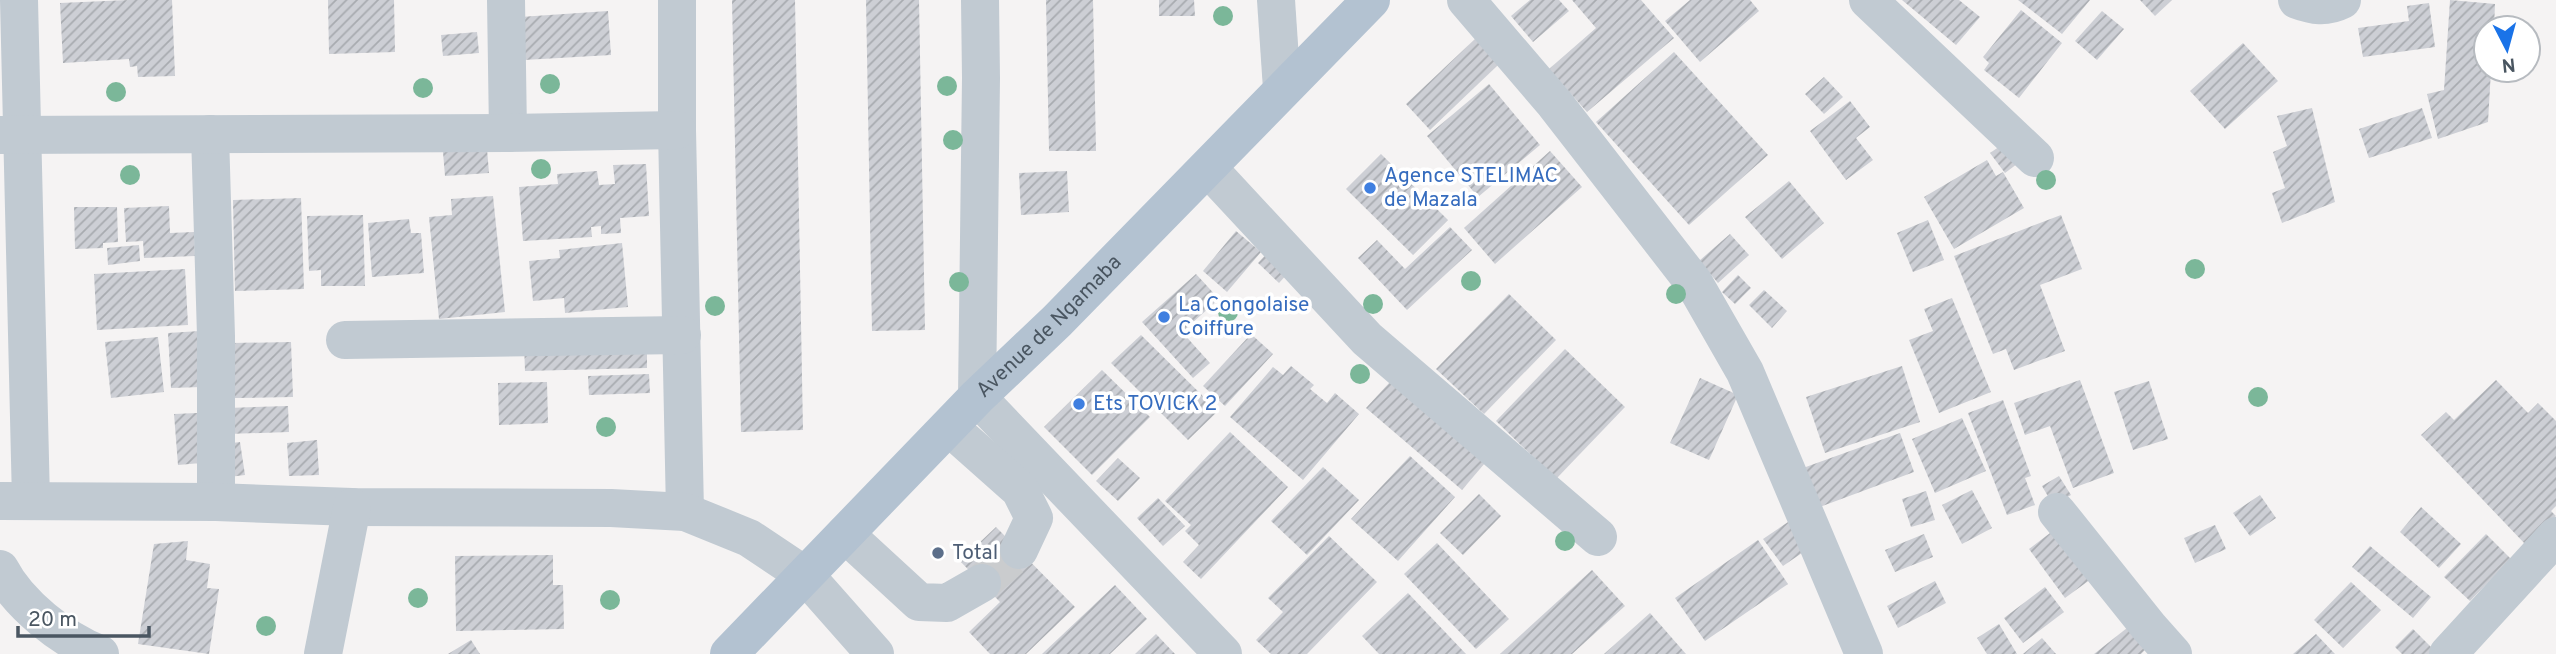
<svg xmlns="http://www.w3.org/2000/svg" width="2556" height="654" viewBox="0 0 2556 654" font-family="Overpass,sans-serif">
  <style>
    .building { fill: url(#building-hatch) }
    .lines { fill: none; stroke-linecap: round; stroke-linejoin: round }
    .minor-tunnel { stroke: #caccce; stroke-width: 38; stroke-dasharray: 38 19; stroke-linecap: butt }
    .minor { stroke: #c1cad2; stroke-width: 38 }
    .major { stroke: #b3c2d1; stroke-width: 38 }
    .tree { fill: #7bb799 }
    .shop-dot { fill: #3f7fe0; stroke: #fff; stroke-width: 2.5 }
    .service-dot { fill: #5c6f8a; stroke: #fff; stroke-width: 2.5 }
    .labels { text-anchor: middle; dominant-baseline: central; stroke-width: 7; stroke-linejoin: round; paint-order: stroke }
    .shop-label { font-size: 21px; fill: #366cbe; stroke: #fff; text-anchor: start }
    .street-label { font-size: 21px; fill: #4a5661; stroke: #fff }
    .service-label { font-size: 21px; fill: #4e5e75; stroke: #fff; text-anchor: start }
  </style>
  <defs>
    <pattern id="building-hatch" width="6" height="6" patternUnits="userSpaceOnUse" patternTransform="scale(1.75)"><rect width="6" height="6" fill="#cdcfd5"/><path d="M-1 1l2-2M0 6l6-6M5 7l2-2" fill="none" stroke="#a8abb0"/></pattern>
  </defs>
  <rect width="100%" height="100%" fill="#f5f3f3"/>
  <g class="building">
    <path d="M129,0H172L175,76L138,77L137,66L130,67L129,59L63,63L60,3Z"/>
    <path d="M328,0H394L395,52L329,54Z"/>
    <path d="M732,0H795L803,430L741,432Z"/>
    <path d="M866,0H919L925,330L872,331Z"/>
    <path d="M1046,0H1093L1096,151H1049Z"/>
    <path d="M1159,0H1194L1195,16H1159Z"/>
    <path d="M1530,0H1559L1569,11L1533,42L1511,16Z"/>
    <path d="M1572,0H1641L1674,38L1587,112L1549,69L1596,28Z"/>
    <path d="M1690,0H1750L1759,11L1700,62L1665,21Z"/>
    <path d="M1902,0H1959L1980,17L1956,45Z"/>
    <path d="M2018,0H2090L2062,34Z"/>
    <path d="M2140,0H2172L2155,16Z"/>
    <path d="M2450,0L2495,4L2494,28H2486V70H2491L2488,122L2438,139L2427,94L2444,90Z"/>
    <path d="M2429,3L2435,47L2363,57L2358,28L2409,21L2407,6Z"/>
    <path d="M2021,10L2062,43L2019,98L1984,70L1989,63L1983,57Z"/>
    <path d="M608,11L611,55L524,60L520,17Z"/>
    <path d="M2102,11L2124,29L2097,60L2075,41Z"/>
    <path d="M477,32L479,53L443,56L441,35Z"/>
    <path d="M1475,39L1499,64L1430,130L1406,104Z"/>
    <path d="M2243,43L2278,81L2225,129L2190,91Z"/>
    <path d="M1674,52L1768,155L1689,225L1596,122Z"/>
    <path d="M1824,77L1843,97L1824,114L1805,94Z"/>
    <path d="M1489,84L1540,145L1478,197L1427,136Z"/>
    <path d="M1850,101L1870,127L1856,138L1873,160L1846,180L1810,131Z"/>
    <path d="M2312,108L2335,202L2282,223L2272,193L2285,188L2273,152L2287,146L2277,116Z"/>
    <path d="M2422,108L2432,138L2369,158L2359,129Z"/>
    <path d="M2006,142L2021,161L2005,173L1990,153Z"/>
    <path d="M487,149L489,173L445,176L443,152Z"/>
    <path d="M1550,151L1582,187L1495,264L1464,228Z"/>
    <path d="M1381,154L1448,220L1413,255L1346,189Z"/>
    <path d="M1987,160L1996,176L2003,172L2024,208L1954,249L1924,197Z"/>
    <path d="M646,164L649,216L620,218L621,233L601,234V226L591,227L592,237L523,241L519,187L558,184L557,174L597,171L599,185L615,184L613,165Z"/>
    <path d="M1067,171L1069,212L1021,215L1019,173Z"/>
    <path d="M1789,181L1824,223L1782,259L1745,217Z"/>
    <path d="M493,196L505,312L439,319L429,217L452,215L451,199Z"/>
    <path d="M301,198L304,289L235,291L233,200Z"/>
    <path d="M169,206L170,233L194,232L195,256L144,258L143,241L126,242L124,208Z"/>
    <path d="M74,207H117L118,242L103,243V248L75,249Z"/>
    <path d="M363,215L365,286H321V270L309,271L307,216Z"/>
    <path d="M2061,215L2082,269L2040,285L2065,351L2014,370L2006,349L1993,354L1954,256Z"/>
    <path d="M409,219L411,233H421L424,273L372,277L368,223Z"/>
    <path d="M1928,220L1944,260L1913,272L1897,233Z"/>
    <path d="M1450,227L1472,250L1407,310L1358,258L1377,240L1405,269Z"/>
    <path d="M1236,231L1261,252L1227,292L1203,271Z"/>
    <path d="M1730,234L1749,255L1718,283L1699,261Z"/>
    <path d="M622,243L628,307L565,313L564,298L533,301L529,261L560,258L559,250Z"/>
    <path d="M139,245L140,261L108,265L107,248Z"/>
    <path d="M1268,252L1289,272L1279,283L1258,263Z"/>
    <path d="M185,269L188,325L97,330L94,274Z"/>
    <path d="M1196,274L1219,299L1182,332L1210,363L1193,378L1142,322Z"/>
    <path d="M1738,275L1751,288L1735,304L1722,292Z"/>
    <path d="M1764,290L1787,311L1772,328L1749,305Z"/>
    <path d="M1509,294L1556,340L1484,414L1436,369Z"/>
    <path d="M1952,298L1991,392L1939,413L1909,340L1933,331L1924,309Z"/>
    <path d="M200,331L202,387L171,388L168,333Z"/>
    <path d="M1251,334L1273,354L1225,406L1203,386Z"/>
    <path d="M1141,335L1218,411L1188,440L1111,363Z"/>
    <path d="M158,337L164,392L111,398L105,342Z"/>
    <path d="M647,340V368L525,371L524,343Z"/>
    <path d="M291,342L293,397L234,398L232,343Z"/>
    <path d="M1565,349L1625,407L1556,479L1496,421Z"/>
    <path d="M1291,366L1314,385L1310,389L1327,403L1335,393L1359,414L1303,480L1230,417L1273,367L1283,375Z"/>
    <path d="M1902,366L1920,422L1825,453L1806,397Z"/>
    <path d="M1102,370L1150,417L1092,475L1044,427Z"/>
    <path d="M649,374L650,393L589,395L588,376Z"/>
    <path d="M1700,378L1738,395L1709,460L1670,443Z"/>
    <path d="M2080,380L2114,473L2073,488L2050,426L2025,435L2014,403Z"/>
    <path d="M2496,380L2528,413L2538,403L2556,421V506L2551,511L2556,516L2526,545L2421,435L2446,412L2454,420Z"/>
    <path d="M2149,381L2168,439L2133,450L2114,392Z"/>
    <path d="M547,382L548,423L499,425L498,383Z"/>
    <path d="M1390,382L1485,463L1462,490L1366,408Z"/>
    <path d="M2003,400L2031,476L2025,478L2035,505L2007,515L1968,413Z"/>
    <path d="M288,406L289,432L228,434L227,408Z"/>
    <path d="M197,413L201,463L178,465L174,414Z"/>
    <path d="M1962,418L1986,471L1935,493L1912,439Z"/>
    <path d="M1230,432L1288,487L1201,579L1183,562L1199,545L1185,531L1191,525L1165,501Z"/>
    <path d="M1900,433L1914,472L1817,508L1803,468Z"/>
    <path d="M317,440L319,475L289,476L287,443Z"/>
    <path d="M240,442L245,475L229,477L224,444Z"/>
    <path d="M1410,456L1455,497L1398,561L1351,519Z"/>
    <path d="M1118,458L1140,478L1118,501L1096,481Z"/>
    <path d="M1323,467L1359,500L1307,555L1271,521Z"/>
    <path d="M2059,476L2071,495L2053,505L2042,486Z"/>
    <path d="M1972,490L1992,528L1962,544L1942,505Z"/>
    <path d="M1926,491L1935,520L1911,527L1902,499Z"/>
    <path d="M1479,494L1501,516L1463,555L1440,533Z"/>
    <path d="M2260,495L2276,518L2250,536L2233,513Z"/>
    <path d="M1158,498L1185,526L1163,546L1137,518Z"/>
    <path d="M2421,507L2461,544L2439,568L2400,532Z"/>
    <path d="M1800,514L1812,546L1783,566L1763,539Z"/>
    <path d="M2215,525L2226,549L2195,563L2184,538Z"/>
    <path d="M996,527L1075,607L1026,654H990L969,632L1000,602L960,561Z"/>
    <path d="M2054,530L2091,579L2065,598L2029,549Z"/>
    <path d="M1924,534L1933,557L1895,572L1885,550Z"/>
    <path d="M2486,534L2511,559L2470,601L2444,577Z"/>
    <path d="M1329,536L1377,582L1307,654H1271L1256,640L1283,612L1268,598Z"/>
    <path d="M1758,540L1788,584L1705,641L1675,598Z"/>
    <path d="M188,541L186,560L210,564L207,588L219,589L209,654L138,644L154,544Z"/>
    <path d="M1437,543L1509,619L1476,649L1404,574Z"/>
    <path d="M2370,546L2431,597L2413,618L2352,567Z"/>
    <path d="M553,555V585H563L564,629L456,631L455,556Z"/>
    <path d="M1592,570L1625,606L1572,654H1500Z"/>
    <path d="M1935,581L1946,603L1898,628L1887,606Z"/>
    <path d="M2351,582L2381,610L2343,648L2314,620Z"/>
    <path d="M1115,585L1147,619L1110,654H1042Z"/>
    <path d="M2045,587L2064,612L2023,643L2004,618Z"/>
    <path d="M1408,593L1466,654H1379L1362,636Z"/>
    <path d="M1650,613L1686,654H1604Z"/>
    <path d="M1999,624L2017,654H1987L1977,638Z"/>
    <path d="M2127,628L2145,650L2141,654H2094Z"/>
    <path d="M2413,629L2438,654H2402L2395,647Z"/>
    <path d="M1156,634L1175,654H1135Z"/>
    <path d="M2316,634L2335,654H2293Z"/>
    <path d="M2042,638L2056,654H2023Z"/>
    <path d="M471,640L480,654H448Z"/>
  </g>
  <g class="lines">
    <path class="minor-tunnel" d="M982,583L1019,550"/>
    <g class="minor">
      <path d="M19,0L31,501"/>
      <path d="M506,0L508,133"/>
      <path d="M677,0V130L685,512"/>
      <path d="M980,0L981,78L977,397L1223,654"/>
      <path d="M1276,0L1282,89"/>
      <path d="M1466,0L1555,104L1694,283L1745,372L1864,654"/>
      <path d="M1868,0L2035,158"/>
      <path d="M2297,0C2313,6 2326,8 2342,0"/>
      <path d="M210,134L216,336V502"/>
      <path d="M0,135L508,133L677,130"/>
      <path d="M1208,168L1367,339L1598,537"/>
      <path d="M345,340L682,335"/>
      <path d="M949,427L1020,490L1034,518L1019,550"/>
      <path d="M0,501L216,502L352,507L611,508L685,512L749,538L806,576L875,654"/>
      <path d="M2057,512L2149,627L2173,654"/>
      <path d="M845,534L919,602L947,603L982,583"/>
      <path d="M0,569C18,604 63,640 100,654"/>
      <path d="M323,654L352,507"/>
      <path d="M2448,654L2556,536"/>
    </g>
    <path class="major" id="s1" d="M729,654L977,397L1057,321L1371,0"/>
  </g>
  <g class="tree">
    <circle cx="1223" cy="16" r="10"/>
    <circle cx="550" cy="84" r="10"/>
    <circle cx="947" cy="86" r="10"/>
    <circle cx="423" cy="88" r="10"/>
    <circle cx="116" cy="92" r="10"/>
    <circle cx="953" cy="140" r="10"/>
    <circle cx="541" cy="169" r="10"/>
    <circle cx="130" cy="175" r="10"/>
    <circle cx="2046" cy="180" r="10"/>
    <circle cx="2195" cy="269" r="10"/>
    <circle cx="1471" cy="281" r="10"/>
    <circle cx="959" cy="282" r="10"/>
    <circle cx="1676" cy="294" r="10"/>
    <circle cx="1373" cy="304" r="10"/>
    <circle cx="715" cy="306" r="10"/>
    <circle cx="1228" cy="312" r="10"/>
    <circle cx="1360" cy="374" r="10"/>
    <circle cx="2258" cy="397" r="10"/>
    <circle cx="606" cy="427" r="10"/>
    <circle cx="1565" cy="541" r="10"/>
    <circle cx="418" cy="598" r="10"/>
    <circle cx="610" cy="600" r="10"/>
    <circle cx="266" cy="626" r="10"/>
  </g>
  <g class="shop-dot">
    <circle cx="1370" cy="188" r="7"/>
    <circle cx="1164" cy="317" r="7"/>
    <circle cx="1079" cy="404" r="7"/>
  </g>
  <circle class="service-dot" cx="938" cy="553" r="7"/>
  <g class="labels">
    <g class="shop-label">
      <text x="1384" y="176">Agence STELIMAC<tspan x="1384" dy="24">de Mazala</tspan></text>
      <text x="1178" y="305">La Congolaise<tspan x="1178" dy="24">Coiffure</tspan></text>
      <text x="1093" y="404">Ets TOVICK 2</text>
    </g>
    <g class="street-label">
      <text stroke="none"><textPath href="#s1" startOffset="458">Avenue de Ngamaba</textPath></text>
    </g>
    <g class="service-label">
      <text x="952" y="553">Total</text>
    </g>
  </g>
  <g transform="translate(2507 49) rotate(174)"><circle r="33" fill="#ffffff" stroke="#b7bbc0" stroke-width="2"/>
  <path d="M0-5L12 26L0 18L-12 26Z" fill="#1a73e8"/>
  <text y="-10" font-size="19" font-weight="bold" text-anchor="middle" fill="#4a5661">N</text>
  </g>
  <path d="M18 626v10h131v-10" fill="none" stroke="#4a5661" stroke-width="3.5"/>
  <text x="28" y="626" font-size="21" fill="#4a5661" stroke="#ffffff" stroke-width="5" paint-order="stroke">20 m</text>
</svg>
